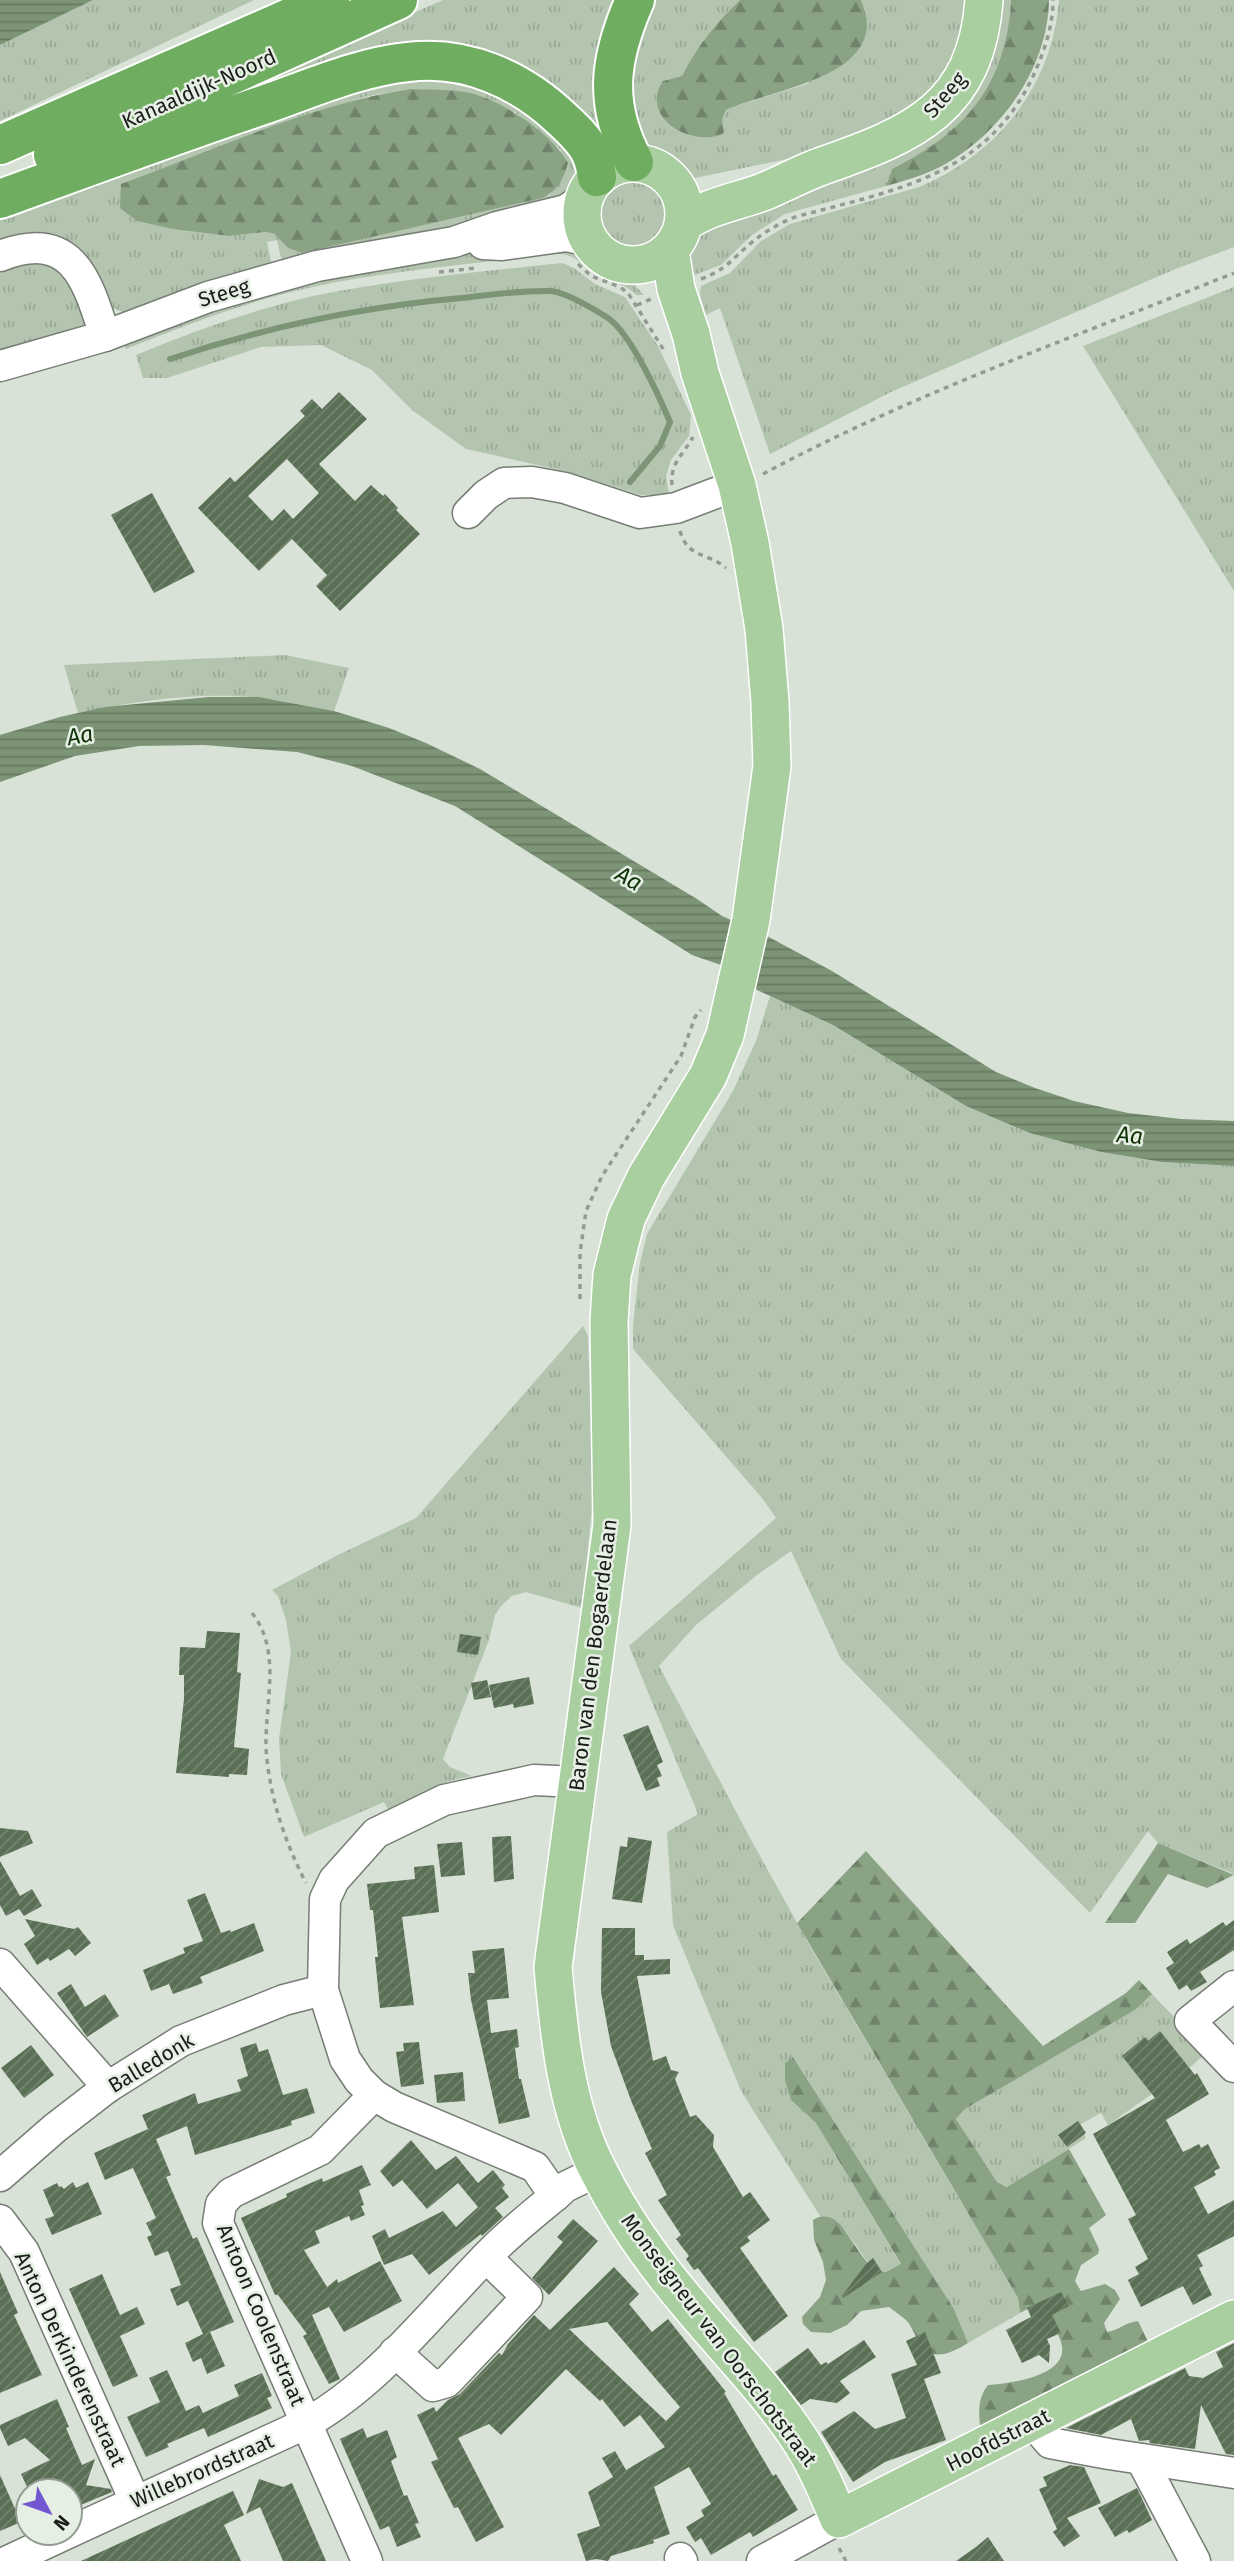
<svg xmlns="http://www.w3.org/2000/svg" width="1234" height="2561" viewBox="0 0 1234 2561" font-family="'Fira Sans',sans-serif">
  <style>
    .grass { fill: url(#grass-tufts); fill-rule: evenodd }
    .forest { fill: url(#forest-firs) }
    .water { fill: url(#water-rules) }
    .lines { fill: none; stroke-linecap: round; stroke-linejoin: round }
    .stream { stroke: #7d9577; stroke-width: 6 }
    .building { fill: url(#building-hatch); fill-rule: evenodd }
    .minor-casing { stroke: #767d74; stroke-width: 33 }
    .major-casing { stroke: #fff; stroke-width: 40 }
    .highway-casing { stroke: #fff; stroke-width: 42 }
    .path { stroke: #949b93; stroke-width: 3.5; stroke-dasharray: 5 5; stroke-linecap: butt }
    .minor { stroke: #fff; stroke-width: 30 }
    .major { stroke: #a9cea0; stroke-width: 37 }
    .highway { stroke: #6fad60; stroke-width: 38 }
    .labels { text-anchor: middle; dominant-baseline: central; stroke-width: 5; stroke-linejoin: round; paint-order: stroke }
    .street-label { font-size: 21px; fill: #1a1d1a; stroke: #e6efe4 }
    .water-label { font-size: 23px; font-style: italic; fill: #0f3306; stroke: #e6efe4 }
  </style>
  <defs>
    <pattern id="grass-tufts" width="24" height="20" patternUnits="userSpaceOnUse" patternTransform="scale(1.75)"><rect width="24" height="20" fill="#b3c5af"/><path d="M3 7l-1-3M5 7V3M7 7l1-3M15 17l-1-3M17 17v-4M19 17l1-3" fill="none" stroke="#99a996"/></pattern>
    <pattern id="forest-firs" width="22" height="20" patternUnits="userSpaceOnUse" patternTransform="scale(1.75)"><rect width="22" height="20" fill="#8aa384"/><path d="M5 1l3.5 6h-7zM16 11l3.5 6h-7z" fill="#70846b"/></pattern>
    <pattern id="water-rules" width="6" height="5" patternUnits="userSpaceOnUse" patternTransform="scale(1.75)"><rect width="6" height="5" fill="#7d9577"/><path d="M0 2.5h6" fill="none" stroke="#667961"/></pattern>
    <pattern id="building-hatch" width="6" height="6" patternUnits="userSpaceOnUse" patternTransform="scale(1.75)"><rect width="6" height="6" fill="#597054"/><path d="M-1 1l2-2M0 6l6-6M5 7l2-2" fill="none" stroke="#768673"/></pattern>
  </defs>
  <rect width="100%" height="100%" fill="#d9e2d7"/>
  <g class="grass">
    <path d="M93,0H254L0,121V45Z"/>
    <path d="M443,0H627L612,141L464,58L89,155Z"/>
    <path d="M644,0H740C716,23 697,46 682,76L663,81L722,119L726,110L735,106L807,84L865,9L861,0H970L967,31L932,96L840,148L695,178L681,173L642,150L624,52Z"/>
    <path d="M998,0H1011C1009,14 1010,30 1006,44C988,105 948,142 892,169L886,186L785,214L752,235L721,265L681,280L682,253L692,234L900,152Z"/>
    <path d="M1059,0H1234V247L1173,270L891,392L770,454L720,308L706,315L700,294L701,286L730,273L761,241L790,224L919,187C998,154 1052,86 1059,0Z"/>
    <path d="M413,70L534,103L583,173L579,186L570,196L499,219L288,263L281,258L277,240L267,242L271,261L268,268L127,314L108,306L88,273L0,250V209ZM410,89L468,93L515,112L561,150L550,195L302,253L288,248L276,234L266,232L229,236L172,229L137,221L319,111L368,96Z"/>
    <circle cx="633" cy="214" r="32"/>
    <path d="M561,245L588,255L601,266L629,279L644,295H636C626,284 614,283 601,277C585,268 576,253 556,254C473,264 390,270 308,288C245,302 186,325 126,349L122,340L256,291L433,257Z"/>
    <path d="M31,256L68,269L86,322L82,329L0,358V265Z"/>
    <path d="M562,263L574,268L595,284L625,297L658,346L691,415L689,436L671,460L666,476L669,495H641L569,472L466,449L412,410L372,370L321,345L261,347L167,378H143L136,355C194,331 252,310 313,296C396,279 479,272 562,263Z"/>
    <path d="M1234,287V591L1083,346Z"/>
    <path d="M285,655L349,668L334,711C309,707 284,700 260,698C200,691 136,701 78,713L64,665Z"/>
    <path d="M770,996L833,1025L966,1106L1030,1132L1101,1152L1162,1162L1234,1166V1874L1158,1843L1148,1831L1090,1913L841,1659L791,1551L757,1575L696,1625L659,1666L749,1836L811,1948L1018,2298L1020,2313L968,2343L954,2309L794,2058L791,2100L816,2123L901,2265L886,2272L874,2271C865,2259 842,2222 831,2217C828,2216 822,2216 820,2216L741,2091L673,1925L667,1832L698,1814L629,1646L776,1518L762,1498L633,1349V1325L640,1263L647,1234L733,1091L756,1041Z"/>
    <path d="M583,1326L588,1336L593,1498L582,1608L526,1592L512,1596L501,1606L495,1615L489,1640L443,1759L450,1767L472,1776C441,1781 415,1795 390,1813L384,1802L304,1837L281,1774L279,1739L291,1652L286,1620L278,1596L272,1590L338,1555L416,1518Z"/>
    <path d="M1152,1994L1207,2051L1193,2065L1108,2125L1101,2113L1079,2125L1086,2138L1008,2187L997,2182L956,2119L965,2109L1135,2010Z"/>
  </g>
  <g class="forest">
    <path d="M740,0H861C895,77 770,89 726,110L722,119L724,133C700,146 654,128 657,97C657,91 660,86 663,81L682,76C697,46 716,23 740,0Z"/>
    <path d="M1011,0H1049C1048,69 1000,134 942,166C924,175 905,181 886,186L892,169C965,133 1007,84 1011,0Z"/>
    <path d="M410,89C428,90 447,89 465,92C499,98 552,133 568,163C564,178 557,192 542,198L302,253L288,248L275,234L266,232L229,236L172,229L137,221L120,208L121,184C214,150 312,104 410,89Z"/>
    <path d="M1158,1843L1234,1875L1207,1888L1168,1874L1135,1923H1105Z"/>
    <path d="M866,1851L1043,2046L1126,1993L1139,1980L1152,1994L1135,2010L965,2109L956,2119L997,2182L1007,2187L1069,2149L1106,2215L1089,2228L1099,2249L1098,2254L1081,2265L1075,2281L1081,2291L1105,2284L1115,2290L1120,2299L1104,2323L1107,2332C1119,2330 1124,2323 1138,2321L1152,2350L981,2438C980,2419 975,2401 988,2385C1009,2384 1072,2376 1061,2342C1057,2329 1046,2315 1039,2303L1020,2313L1018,2298L797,1923Z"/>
    <path d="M793,2057L954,2309L968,2343C953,2352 935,2362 922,2346C916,2339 913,2328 907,2321C902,2316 895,2312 889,2307L861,2311L847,2325L830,2333L811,2332L803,2324L802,2317L820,2297L826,2280L823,2262L814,2240L813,2220C835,2207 845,2232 856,2247C861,2255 868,2263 874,2271L886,2272L901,2264L816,2123L791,2100L785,2080V2063Z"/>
  </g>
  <g class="water">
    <path d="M0,0H93L0,45Z"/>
    <path d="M209,697H259L334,711L389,728L426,743L480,769L697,899L722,916L765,935L832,971L996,1072L1035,1088L1074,1101L1128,1113L1181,1119L1234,1121V1166L1162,1162L1101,1152L1030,1133L966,1106L833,1025L755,989L721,965L692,955L455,806L352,766L297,752L204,745L139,746L75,756L0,782V735L60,717L105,707Z"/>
  </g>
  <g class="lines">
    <path class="stream" d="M170,359C266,327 360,307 461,298C490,295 521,290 551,291C565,292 596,310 608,318C631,334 659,396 670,422L660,446L630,482"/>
  </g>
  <g class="building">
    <path d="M339,392L367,419L319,464L355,501L371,485L383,496L385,494L398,508L396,510L420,534L340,611L316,586L327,575L292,539L259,571L198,508L230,477L235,482L305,416L300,411L312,399L322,409ZM287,459L319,493L293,519L284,509L272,521L248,496Z"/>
    <path d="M152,493L195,572L154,593L111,515Z"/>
    <path d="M207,1631L240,1633L237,1672L241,1673L234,1747L249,1749L247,1775L229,1774V1777L176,1773L184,1699V1675H179L180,1647L205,1648Z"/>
    <path d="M460,1634L481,1637L478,1655L457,1652Z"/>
    <path d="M529,1677L534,1704L514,1708L513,1704L494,1708L489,1685Z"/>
    <path d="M487,1680L491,1697L474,1700L471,1683Z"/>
    <path d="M648,1725L663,1762L657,1765L662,1776L657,1778L660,1786L646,1791L623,1735Z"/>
    <path d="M0,1828L28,1831L33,1843L0,1857Z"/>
    <path d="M511,1836L514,1879L494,1882L492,1837Z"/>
    <path d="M628,1837L652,1841L642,1903L612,1899L620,1846L627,1847Z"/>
    <path d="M462,1842L465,1875L441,1877L437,1844Z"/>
    <path d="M0,1861L20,1896L32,1889L42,1906L24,1916L19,1909L6,1916L0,1905Z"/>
    <path d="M434,1865L439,1912L402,1917L414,2005L380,2008L375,1957H378L373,1910H370L367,1884L415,1879L414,1867Z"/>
    <path d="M205,1893L221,1933L230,1930L231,1932L254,1923L264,1951L200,1977L203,1983L173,1994L169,1984L151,1991L143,1970L185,1953L183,1948L203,1941L187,1900Z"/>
    <path d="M25,1919L74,1929L78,1927L91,1943L75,1956L69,1949L50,1961L48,1958L37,1965L24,1944L35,1936Z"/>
    <path d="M1234,1920V1950L1200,1972L1207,1982L1191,1991L1187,1985L1179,1990L1166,1968L1174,1963L1167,1952L1187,1939L1190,1944L1223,1922L1226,1926Z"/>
    <path d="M602,1928H635V1955H644V1960L670,1959V1974L637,1976L653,2061L666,2056L671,2070L679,2072L675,2079L690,2117L696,2115L714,2135L713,2147L743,2197L750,2192L770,2220L747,2237L750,2241L740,2248L788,2316L754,2342L698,2268L694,2270L686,2259L689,2256L676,2239L681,2235L658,2200L667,2195L645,2153L652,2149L632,2103L611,2046L601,1992Z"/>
    <path d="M504,1948L509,1998L487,2000L491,2033L517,2029L519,2047L515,2048L519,2079H521L530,2117L499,2124L471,2000L468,1973H475L472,1951Z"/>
    <path d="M71,1984L85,2007L105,1994L119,2016L87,2037L57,1993Z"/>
    <path d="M1160,2031L1195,2075L1197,2073L1209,2094L1166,2120L1183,2152L1199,2144L1201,2148L1208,2144L1220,2168L1214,2171L1216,2175L1194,2187L1208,2214L1234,2200V2236L1197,2255L1203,2266L1199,2268L1212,2295L1193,2305L1183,2286L1141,2307L1128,2280L1139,2274L1135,2267L1148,2259L1128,2219L1136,2215L1093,2134L1155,2098L1122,2056L1145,2037L1148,2041Z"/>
    <path d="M419,2042L424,2084L401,2087L396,2052L404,2051L403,2043Z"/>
    <path d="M256,2043L259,2052L268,2049L283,2095L307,2088L315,2113L291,2121L292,2125L195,2155L187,2126L156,2139L171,2175L166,2177L193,2239L197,2237L234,2322L210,2332L225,2366L207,2374L201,2358L193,2362L185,2343L203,2334L188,2301L177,2306L170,2289L181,2285L168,2251L155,2256L147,2237L152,2235L146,2223L156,2218L133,2168L105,2180L94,2153L148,2129L142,2115L195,2093L198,2104L241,2091L237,2080L248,2076L240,2048Z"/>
    <path d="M31,2045L54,2075L24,2098L1,2068Z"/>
    <path d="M463,2072L465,2101L437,2103L434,2075Z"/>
    <path d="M1078,2121L1086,2133L1067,2147L1058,2135Z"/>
    <path d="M411,2140L436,2170L456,2156L478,2183L493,2170L505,2185L502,2188L509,2197L495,2208L503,2217L482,2236L481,2234L429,2275L412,2254L384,2265L372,2236L385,2229L389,2238L443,2211L456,2227L478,2207L458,2183L427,2209L402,2180L393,2187L380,2171Z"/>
    <path d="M362,2165L371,2185L359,2190L364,2205L361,2206L365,2215L351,2221L349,2216L315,2231L320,2243L304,2250L327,2287L337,2279L338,2283L380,2261L402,2301L344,2332L329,2307L312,2315L340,2379L329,2384L303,2336L307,2334L278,2295H275L241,2218L287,2197L286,2194L322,2178L323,2182Z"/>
    <path d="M73,2182L76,2188L88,2182L102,2214L52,2235L45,2219L54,2216L43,2190L57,2183L59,2187L61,2186L64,2189Z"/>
    <path d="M573,2219L598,2241L549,2295L532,2278L563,2242L557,2237Z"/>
    <path d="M873,2258L882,2272L843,2298L842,2296L866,2264Z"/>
    <path d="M614,2267L639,2294L629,2304L652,2332L668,2319L726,2392L724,2393L773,2476L776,2474L798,2510L753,2537L750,2532L711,2555L701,2538L695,2542L686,2527L704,2516L701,2510L711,2504L689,2467L654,2487L670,2534L653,2540L654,2543L611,2556L608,2561L596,2559L586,2561L577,2534L600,2526L588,2492L613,2477L602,2458L615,2451L626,2470L665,2447L640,2415L624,2427L602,2399L600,2401L566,2369L501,2435L489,2424L458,2438L504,2527L476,2542L458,2507L454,2508L431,2462L438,2459L417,2415L434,2407L436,2412L448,2400L460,2394L499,2353L502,2355L508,2344L534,2315L550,2330ZM607,2322L680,2407L666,2421L569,2329Z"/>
    <path d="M0,2272L18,2313L14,2315L42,2375L0,2393Z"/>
    <path d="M102,2274L120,2315L137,2307L145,2324L120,2336L138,2376L113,2387L69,2289Z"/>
    <path d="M1061,2292L1069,2306L1052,2315L1061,2333L1047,2339L1050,2346L1049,2363L1039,2355L1022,2363L1006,2330L1031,2317L1027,2308Z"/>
    <path d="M925,2332L941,2373L924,2379L946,2440L885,2462L853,2482L821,2432L854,2411L875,2429L906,2418L891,2374L917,2365L906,2341Z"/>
    <path d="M864,2340L876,2357L840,2381L850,2393L837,2403L810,2399L801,2405L775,2372L808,2348L821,2365L826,2362L828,2364Z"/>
    <path d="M1234,2343V2455L1226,2454L1201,2405L1195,2449L1150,2443L1149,2440L1139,2441L1131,2419L1101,2435L1066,2428L1185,2368L1189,2376L1203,2378L1223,2367L1216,2352Z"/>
    <path d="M167,2370L186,2411L199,2405L203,2413L239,2396L234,2385L262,2373L272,2396L267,2398L272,2408L208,2437L204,2428L167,2444L169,2447L146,2457L127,2417L160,2402L149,2378Z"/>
    <path d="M57,2399L69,2427L66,2428L82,2465L95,2459L86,2485L111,2489L112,2492L78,2506L70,2513V2491H29L21,2474L50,2460L25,2438L8,2446L0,2428V2425Z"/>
    <path d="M363,2428L367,2438L387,2430L397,2457L391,2461L404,2496L407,2495L419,2523L415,2524L421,2537L397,2547L389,2526L380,2530L340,2439Z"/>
    <path d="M1070,2465L1084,2467L1101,2503L1067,2518L1080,2536L1064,2547L1053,2532L1057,2529L1039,2489L1047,2486L1043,2477Z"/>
    <path d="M0,2475L21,2522L0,2531Z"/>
    <path d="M259,2479L283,2487L292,2483L326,2561H283L260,2507L246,2514Z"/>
    <path d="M1137,2488L1152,2520L1129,2533L1127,2530L1115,2537L1098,2508Z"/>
    <path d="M233,2491L244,2515L224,2525L241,2561H81Z"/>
    <path d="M988,2537L1004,2561H956L976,2547Z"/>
  </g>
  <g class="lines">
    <defs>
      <g id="minor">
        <path d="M483,244L502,245L567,236L589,241"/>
        <path d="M0,256C72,228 87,279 105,336"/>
        <path d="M0,366L105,336L208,297L317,266L454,242L497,227L566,210L584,198"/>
        <path d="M468,513L486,495L504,483L532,482L565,488L640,513L676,508L737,485"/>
        <path d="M577,1782L534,1780L444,1800L376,1833L334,1880L325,1899L323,1990L345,2059L359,2080L374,2095L394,2107L535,2167L555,2196L565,2187L598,2171"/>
        <path d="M0,1964L108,2087"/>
        <path d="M1234,1986L1190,2021L1234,2067"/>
        <path d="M0,2176L55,2128L108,2087L181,2041L284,2000L323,1990"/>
        <path d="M0,2220L24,2252L135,2501"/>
        <path d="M395,2352L433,2386L447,2382L527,2297L486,2257"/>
        <path d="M1033,2423L1050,2443L1109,2454L1234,2473"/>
        <path d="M1141,2459L1195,2561"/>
        <path d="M70,2532L307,2423C378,2383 430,2314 487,2256C508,2234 532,2215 555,2196"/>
        <path d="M680,2558L682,2561"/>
        <path d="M8,2561L68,2533"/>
        <path d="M367,2561L218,2223L221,2204L231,2193L320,2150L374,2095"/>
        <path d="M762,2561L839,2519"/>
      </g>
      <g id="major">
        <circle cx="633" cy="214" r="51"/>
        <path d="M684,223C708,206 736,202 763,192C783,184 802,173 822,166C914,134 976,108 984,0"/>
        <path d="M670,250L676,289L691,334L700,373L737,485L750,543L764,629L770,702L772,766L751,920L725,1035L708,1076L646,1177L626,1219L612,1275L609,1321L612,1525L553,1967C559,2035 566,2110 599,2172C622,2218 655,2264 688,2303C726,2349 770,2393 802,2443C817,2467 828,2493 839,2519L1234,2319"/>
      </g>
      <g id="highway">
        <path d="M0,145L330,0"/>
        <path d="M53,155L398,0"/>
        <path d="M634,162C603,104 609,59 635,0"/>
        <path d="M0,199C88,167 177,134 266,104C312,88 359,67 408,62C467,55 521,80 562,119C573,129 587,142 592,156C595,163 596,170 597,177"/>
      </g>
    </defs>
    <use href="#minor" class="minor-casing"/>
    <use href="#major" class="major-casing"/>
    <use href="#highway" class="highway-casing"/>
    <g class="path">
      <path d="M578,264L591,276L620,287L628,293L665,352"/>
      <path d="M439,272L477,268"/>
      <path d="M701,279C727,269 731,260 751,243C764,232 778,224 795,217C894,190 988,177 1035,72C1045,49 1053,25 1053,0"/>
      <path d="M637,305L651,299"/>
      <path d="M763,474C914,393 1075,337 1234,273"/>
      <path d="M672,485C670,463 683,455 693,437"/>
      <path d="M680,531C688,559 708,552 726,568"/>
      <path d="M580,1299V1253L586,1211L602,1176L681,1056L695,1017L701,1010"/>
      <path d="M252,1613C285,1655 261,1712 267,1760C272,1804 286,1844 306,1883"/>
      <path d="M839,2548L846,2561"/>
    </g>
    <use href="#minor" class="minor"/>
    <use href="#major" class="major"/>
    <use href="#highway" class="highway"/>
  </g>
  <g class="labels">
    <g class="street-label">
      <text transform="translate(199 89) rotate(-24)">Kanaaldijk-Noord</text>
      <text transform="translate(945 95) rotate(-49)">Steeg</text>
      <text transform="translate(224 293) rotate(-17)">Steeg</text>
      <text transform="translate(593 1655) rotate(-83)">Baron van den Bogaerdelaan</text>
      <text transform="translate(151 2063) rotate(-31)">Balledonk</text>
      <text transform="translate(261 2315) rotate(67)">Antoon Coolenstraat</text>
      <text transform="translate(719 2340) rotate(53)">Monseigneur van Oorschotstraat</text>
      <text transform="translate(70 2359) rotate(65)">Anton Derkinderenstraat</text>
      <text transform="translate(998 2440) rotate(-27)">Hoofdstraat</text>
      <text transform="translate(202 2471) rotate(-24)">Willebrordstraat</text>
    </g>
    <g class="water-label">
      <text transform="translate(80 735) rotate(-10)">Aa</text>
      <text transform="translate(629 878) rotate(30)">Aa</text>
      <text transform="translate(1130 1135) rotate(5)">Aa</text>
    </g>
  </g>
  <g transform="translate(49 2512) rotate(131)"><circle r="33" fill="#e6efe4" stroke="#949b93" stroke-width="2"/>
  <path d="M0-5L12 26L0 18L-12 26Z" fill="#7357d1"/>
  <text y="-10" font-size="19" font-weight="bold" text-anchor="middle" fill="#1a1d1a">N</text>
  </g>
</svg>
